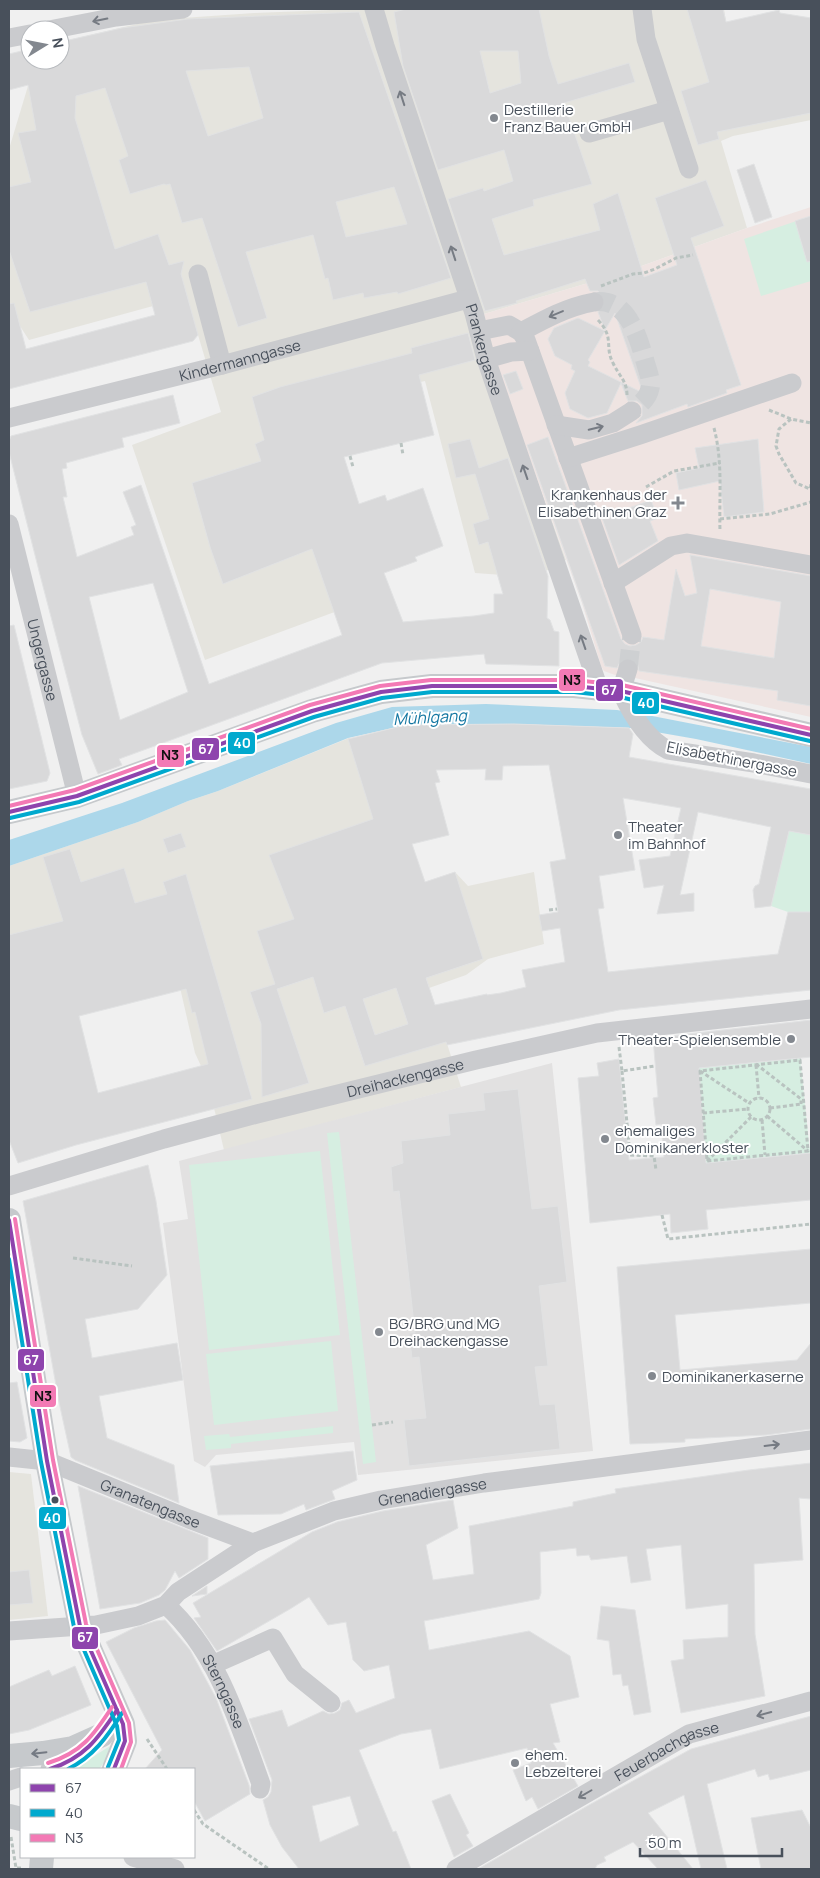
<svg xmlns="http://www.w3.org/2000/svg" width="820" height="1878" viewBox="0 0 820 1878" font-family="Manrope,sans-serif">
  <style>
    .commercial { fill: #e5e4de }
    .education { fill: #e2e1e1 }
    .medical { fill: #efe4e2 }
    .green { fill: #d6eee1 }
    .water { fill: #acd7ea }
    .building { fill: #d9d9da; stroke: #e1e2e3; fill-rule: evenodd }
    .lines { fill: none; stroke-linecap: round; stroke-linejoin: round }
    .minor-tunnel { stroke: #ced0d2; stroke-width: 19; stroke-dasharray: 19 9; stroke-linecap: butt }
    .path { stroke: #b9c3c0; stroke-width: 3; stroke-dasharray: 4 2.5; stroke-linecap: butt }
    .minor { stroke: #cacbce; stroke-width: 19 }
    .major { stroke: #c6c9cc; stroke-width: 24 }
    .bus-1-casing { stroke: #fff; stroke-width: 8 }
    .bus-2-casing { stroke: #fff; stroke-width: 8 }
    .bus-3-casing { stroke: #fff; stroke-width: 8 }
    .bus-1 { stroke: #8e44ad; stroke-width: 4 }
    .bus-2 { stroke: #00a9ce; stroke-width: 4 }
    .bus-3 { stroke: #f37ab5; stroke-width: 4 }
    .oneway { stroke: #767b83 }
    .oneway2 { stroke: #747a83 }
    .poi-dot { fill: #83888f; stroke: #fff; stroke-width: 2 }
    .bus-dot { fill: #48505b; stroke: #fff; stroke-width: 2 }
    .labels { text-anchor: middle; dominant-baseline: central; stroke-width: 4; stroke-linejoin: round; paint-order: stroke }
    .poi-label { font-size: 15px; fill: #48505b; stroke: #fff; text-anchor: start }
    .street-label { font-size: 15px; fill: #48505b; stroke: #fff }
    .water-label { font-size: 16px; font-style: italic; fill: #1477a2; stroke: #fff }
    .line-badge { stroke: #fff; stroke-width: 2 }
    .badge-label { font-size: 14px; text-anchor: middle; font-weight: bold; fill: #fff }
    .pale-badge-label { font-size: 14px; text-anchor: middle; font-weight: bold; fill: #111 }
  </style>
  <rect width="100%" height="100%" fill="#f0f0f0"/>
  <g class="commercial">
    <path d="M357,9H724L726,22L780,13L811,18V120L733,136L721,141L747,228L622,273L484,314L525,446L566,560L548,570L516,576L475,573L425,381L296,411L359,603L205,660L132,445L221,412L198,335L153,306L29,340L9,309V149L28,86L19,51L30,49V60H60V42L154,20L254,13Z"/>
    <path d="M349,738V742L406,827L425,882L455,872L468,886L534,872L544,944L488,959L466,975L429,988L461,1087L224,1150L215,1112L201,1066L195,1053L170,944L9,988V866L138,822L188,801L218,791Z"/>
    <path d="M9,1472L31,1474L48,1616L9,1620Z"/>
  </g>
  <path class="education" d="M552,1063L593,1451L358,1475L354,1442L216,1455L205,1467L194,1461L163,1223L188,1219L179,1161Z"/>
  <path class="medical" d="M811,207V717L635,678L626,679L604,671L601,666L582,603L500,376L484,314L622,273L747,228Z"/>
  <g class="green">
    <path d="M811,216V281L761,296L744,239Z"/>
    <path d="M789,831L811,835V912H788L771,906Z"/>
    <path d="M800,1058L810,1153L706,1163L699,1068Z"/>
    <path d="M339,1132L376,1462L363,1464L327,1133Z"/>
    <path d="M320,1151L340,1335L209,1350L189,1165Z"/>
    <path d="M331,1341L338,1411L214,1425L206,1354Z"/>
    <path d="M333,1426V1433L231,1444V1448L206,1450L204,1436L229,1434L230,1437Z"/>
    <path d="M110,1746L106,1760L99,1769H74Z"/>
  </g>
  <path class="water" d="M486,704L617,710L642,714L811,747V764L696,739L633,728L514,724L406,725L348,738L218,791L188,801L138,822L9,866V840L122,803L336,723L392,707Z"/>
  <g class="building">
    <path d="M406,9H539L549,56L558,84L629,63L635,82L564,103L592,184L533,200L534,206L492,219L504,255L600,230L593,204L618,193L644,277L677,265L655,198L706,180L724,226L691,238L741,385L726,390L727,393L688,407L687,404L636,423L642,416V405L637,401H628L621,383L607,413L588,418L570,409L565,393L575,371L571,369L572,365L555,356L548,339L554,328L578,318L605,331L588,360L590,362L588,366L643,393L615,313L605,330L598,312L605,306V299L598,291H590L585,279L516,301L517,303L485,311L448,199L483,188L484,191L513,181L504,150L438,170L403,66L394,12ZM480,51H518L521,83L490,93Z"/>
    <path d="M687,9H723L726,22L779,10L780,13L811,18V113L717,132L719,139L698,145L681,91L709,82Z"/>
    <path d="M359,12L451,278L398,294L397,292L364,298L363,293L333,300L328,278L325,279L313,235L246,252L267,318L238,327L202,218L182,223L170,184L166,185L164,184L130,194L119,160L128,156L105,88L76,96L75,118L115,249L158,234L169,265L184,261L181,274L198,335L193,341L9,389V304L14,303L26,349L155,315L146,282L30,312L9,250V187L31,182L18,133L36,130L28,85L9,90V54L30,49V60H60V42L122,28L188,19ZM249,67L263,118L208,136L186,71ZM394,187L407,224L346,237L336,202Z"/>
    <path d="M754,164L772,217L755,223L737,170Z"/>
    <path d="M811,216V261L807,262L795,221Z"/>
    <path d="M468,333L475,360L419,375L434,435L344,457L359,504L385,495L387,501L423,488L443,546L415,557L417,561L384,573L403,622L474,616L494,613V594H503L488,542L479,545L473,524L489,519L475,474L456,478L448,444L470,439L479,468L508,458L548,576L547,618L550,620L554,631L559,632V666L486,664L484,654L382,663L119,759L122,765L98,774L82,735L39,571L9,452V441L11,436L173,395L180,423L122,438L124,447L66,463L67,468L62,469L67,497H63L77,557L134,535L131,527L136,525L123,492L141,485L209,684L342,635L312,549L223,584L210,547L192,483L261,461L255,444L264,440L252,397L280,387L412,353L411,348ZM153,583L188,692L120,720L89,597Z"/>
    <path d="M516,371L523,389L510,394L503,375Z"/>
    <path d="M548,437L621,639L625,644L630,646L636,645L641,642L643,637L664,640L676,569L685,596L697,593L690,555L811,576V706L777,700L778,691L639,671L637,662L631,658L621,660L617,668L605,666L527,445ZM710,589L781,602L774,658L701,646Z"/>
    <path d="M758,439L764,512L724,517L720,481L679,490L676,473L699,468L695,448Z"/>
    <path d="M651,500L658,518L650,521L658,541L619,565L602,518Z"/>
    <path d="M14,625L50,773L47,781L9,789V626Z"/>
    <path d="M514,724L629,728L633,734L629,757L811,789V835L789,831L771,906L755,908L753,890L755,886L759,884L771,827L698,812L680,895L694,893V911L657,914L664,885L644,888L639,860L670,856L681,808L623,798L635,870L599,876L604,908L598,909L608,972L778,954L788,912H811V990L619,1010L447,1045L446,1042L365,1066L345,1006L324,1013L313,977L277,989L309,1083L262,1097L261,1024L250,992L275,984L257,931L294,919L269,855L373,819L348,739L406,725ZM549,765L566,859L550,862L558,912L539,915L542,931L560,928L565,962L522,970L526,987L501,993L487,995V994L435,1005L426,978L483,959L455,872L425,882L412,844L449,835L435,783L440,782L436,770L486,769L485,780H502L503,766ZM396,988L408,1024L375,1035L363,999Z"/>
    <path d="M181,833L186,847L168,853L163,839Z"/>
    <path d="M70,849L81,882L124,868L135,903L167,894L163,882L186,874L252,1099L76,1145L18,1163L9,1140V935L63,921L43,857ZM186,989L192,1013L195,1012L208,1064L98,1093L79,1016Z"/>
    <path d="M811,1020V1057L699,1068L706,1163L811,1153V1200L706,1210L708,1229L671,1233L670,1214L590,1223L578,1078L599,1076L597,1063L619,1059L629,1160L664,1157L661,1124L656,1125L653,1098L658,1097L653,1038Z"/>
    <path d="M518,1089L532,1209L558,1206L567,1282L539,1286L548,1366L535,1367L540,1405L555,1404L560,1449L409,1466L404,1420L426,1418L419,1357L412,1358L409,1333H415L399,1191L393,1192L391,1167L403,1163L401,1141L450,1135L448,1114L485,1110L483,1093Z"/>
    <path d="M148,1165L156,1201L167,1275L138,1309L85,1319L92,1358L177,1343L183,1380L99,1396L107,1438L174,1465L179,1503L75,1460L71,1457L59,1402L23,1201Z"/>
    <path d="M811,1249V1303L675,1315L680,1370L797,1360L811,1343V1429L766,1435L685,1439V1442L630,1444L617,1267Z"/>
    <path d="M17,1382L27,1438L20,1442L9,1441V1383Z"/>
    <path d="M353,1451L357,1480L332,1491L335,1499L306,1510L304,1504L281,1514L218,1515L210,1466Z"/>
    <path d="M811,1463V1499L799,1498L803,1560L754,1564L755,1634L765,1696L681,1713L671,1661L684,1659L683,1640L728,1637V1604L686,1609L681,1545L646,1549L651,1580L631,1583L627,1556L591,1560L589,1555L577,1556L576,1548L540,1552L541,1593L539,1599L424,1621L429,1650L529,1631L570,1656L579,1697L550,1704L560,1742L553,1743L578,1786L538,1809L532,1797L526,1801L513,1770L531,1763L527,1748L440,1769L431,1729L401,1734L359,1750L393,1832L396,1831L411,1869H299L282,1847L270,1825L263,1800L268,1797L271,1792L272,1780L249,1719L282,1710L288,1727L323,1711L329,1714L335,1713L340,1710L342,1703L349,1700L356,1713L395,1698L389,1665L364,1671L353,1660L346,1622L328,1625L309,1597L290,1609L217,1651L194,1618L201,1617L193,1603L312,1532L337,1522L383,1511L453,1500L458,1528L426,1545L433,1580L474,1574L469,1526L573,1506V1502L616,1493L615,1489L749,1470ZM350,1796L359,1825L320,1842L312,1806Z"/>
    <path d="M78,1486L208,1538V1559L179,1578L175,1571L165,1590L159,1595L140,1603L100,1609Z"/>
    <path d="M29,1570L33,1603L9,1605V1572Z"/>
    <path d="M207,1586V1594L192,1596Z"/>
    <path d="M601,1606L635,1610L651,1712L634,1715L628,1685L623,1686L621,1674L613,1675L609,1641L597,1639Z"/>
    <path d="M165,1620L190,1650L216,1698L249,1785L250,1794L205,1821L194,1801V1769H145L162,1750L106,1642L134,1628L156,1621Z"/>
    <path d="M75,1666L91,1705L29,1730L9,1734V1687L49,1670L52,1676Z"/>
    <path d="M811,1716V1770L770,1780L768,1774L758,1777L755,1769L707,1784L727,1869H701L684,1795L648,1813L693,1869H658L633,1842L604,1857L606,1861L597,1865L595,1869H478L589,1805L691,1749Z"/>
    <path d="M450,1794L469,1833L466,1835L473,1846L454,1857L432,1801Z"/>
    <path d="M802,1810L811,1828V1869H761L751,1818Z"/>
  </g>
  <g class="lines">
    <g class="minor-tunnel">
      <path d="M594,302C627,297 638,336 645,361C647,369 652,380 650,388C648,399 640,404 632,411"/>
      <path d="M628,669L632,635"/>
    </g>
    <g class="path">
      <path d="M601,286L633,274L644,273L655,269L676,258L693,255"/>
      <path d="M598,320C615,338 604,346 613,363C619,376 627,381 627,395"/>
      <path d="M769,410L791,419L811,423"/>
      <path d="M791,419L779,429L776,446L779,454L796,483L810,489L811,484"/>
      <path d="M714,428C723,462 719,496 720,531"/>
      <path d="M401,443L403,455"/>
      <path d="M350,456L353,467"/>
      <path d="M646,487L674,471L720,463"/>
      <path d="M720,519L770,514L811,502"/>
      <path d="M549,910L557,909"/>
      <path d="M619,1047L622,1071L655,1066"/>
      <path d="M800,1060L808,1151L707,1161L700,1071Z"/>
      <path d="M756,1064L801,1099V1104"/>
      <path d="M756,1065L759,1098"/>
      <path d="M622,1071L630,1155L654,1156L656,1170"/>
      <path d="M700,1071L749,1103"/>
      <circle cx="759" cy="1109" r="11"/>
      <path d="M770,1108L802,1104"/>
      <path d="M703,1113L748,1109"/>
      <path d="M767,1116L808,1151"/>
      <path d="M762,1120L765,1155"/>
      <path d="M707,1161L751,1117"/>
      <path d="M662,1215L668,1239L811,1224"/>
      <path d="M73,1258L132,1266"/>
      <path d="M372,1425L393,1422"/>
      <path d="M147,1739L167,1769"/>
      <path d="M194,1810L203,1824L269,1869"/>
      <path d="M11,1837L16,1868H21"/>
    </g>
    <g class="minor">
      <path id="s1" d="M374,9L385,46L474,313L486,359L599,689"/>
      <path d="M642,9L646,39L689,169"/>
      <path d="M49,30L116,17L183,9"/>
      <path d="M9,38L30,34"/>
      <path d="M589,133L669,110"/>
      <path d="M198,274L222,365"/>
      <path d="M479,331L509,325L521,332L526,340L632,635"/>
      <path d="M521,332C545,319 567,307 594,302"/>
      <path d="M486,359L511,352L530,351"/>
      <path id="s2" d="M9,418L222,365L468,299"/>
      <path d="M556,425L589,430L613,423L632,411"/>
      <path d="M568,458L640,435L792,383"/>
      <path id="s3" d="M9,524L77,796"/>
      <path d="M613,583L671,546L687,543L811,565"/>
      <path d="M628,669L621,691C631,713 646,739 668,750L754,763L811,774"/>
      <path id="s4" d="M9,1186L164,1139L257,1114L476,1060L597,1033L811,1009"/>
      <path id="s5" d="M9,1457L47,1461L189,1519L253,1543"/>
      <path id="s6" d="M166,1605C217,1651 238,1721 261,1784L260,1789"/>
      <path id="s7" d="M9,1631L96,1625L138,1616L166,1605L178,1592L253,1543L334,1511L381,1500L484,1483L811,1440"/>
      <path d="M212,1665L273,1638L295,1674L331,1703"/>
      <path d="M50,1769L60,1767"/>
      <path d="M9,1781L21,1777"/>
      <path d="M133,1857L175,1869"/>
      <path id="s8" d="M456,1869L689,1734L811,1701"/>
    </g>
    <g class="major">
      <path d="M9,812L77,796L312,711L381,692L432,686H574L621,691L811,735"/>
      <path d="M9,1220L47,1461L80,1626L123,1724L125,1741L114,1769"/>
      <path d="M9,1756L43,1753L73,1748L102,1735"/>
      <path d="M9,1816L21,1819"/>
      <path d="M41,1869L42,1857"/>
    </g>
    <defs>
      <g id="bus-1">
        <path d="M9,812L77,796L312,711L381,692L432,686H574L621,691L811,735"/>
        <path d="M9,1220L47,1461L80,1626L123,1724L125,1741L114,1769"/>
        <path d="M50,1769C84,1758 98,1739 117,1710"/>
      </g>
      <g id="bus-2">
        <path d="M10,818L79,802L314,717L382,698L432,692H574L620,697L810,741"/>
        <path d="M9,1259L41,1462L74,1627L117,1726L119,1740L108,1767"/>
        <path d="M68,1769C93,1757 108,1736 122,1713"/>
      </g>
      <g id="bus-3">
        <path d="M9,806L75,790L310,705L380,686L431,680H574L622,685L811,729"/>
        <path d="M15,1219L53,1460L86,1624L129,1723L131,1742L121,1769"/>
        <path d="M48,1763C81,1753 94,1735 112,1707"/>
      </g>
    </defs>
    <use href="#bus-1" class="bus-1-casing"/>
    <use href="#bus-2" class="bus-2-casing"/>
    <use href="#bus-3" class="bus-3-casing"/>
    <use href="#bus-1" class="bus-1"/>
    <use href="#bus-2" class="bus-2"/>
    <use href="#bus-3" class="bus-3"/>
  </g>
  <defs><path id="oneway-shaft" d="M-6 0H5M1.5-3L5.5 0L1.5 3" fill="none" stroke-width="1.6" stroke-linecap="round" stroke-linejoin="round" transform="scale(1.25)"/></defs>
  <g class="oneway">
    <use href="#oneway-shaft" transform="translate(100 20) rotate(169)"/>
    <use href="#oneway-shaft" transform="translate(402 98) rotate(-108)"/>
    <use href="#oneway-shaft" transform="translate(453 253) rotate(-108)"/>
    <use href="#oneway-shaft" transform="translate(556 314) rotate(157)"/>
    <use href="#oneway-shaft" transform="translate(596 428) rotate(-13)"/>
    <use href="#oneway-shaft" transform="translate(525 472) rotate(-109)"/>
    <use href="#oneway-shaft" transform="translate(583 642) rotate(-109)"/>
    <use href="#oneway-shaft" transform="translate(772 1445) rotate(-7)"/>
    <use href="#oneway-shaft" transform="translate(764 1714) rotate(165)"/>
    <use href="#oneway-shaft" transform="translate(585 1794) rotate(150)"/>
  </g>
  <use class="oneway2" href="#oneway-shaft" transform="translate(39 1753) rotate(174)"/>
  <g class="poi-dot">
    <circle cx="494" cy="118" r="5"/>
    <path d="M675.5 495.5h5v5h5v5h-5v5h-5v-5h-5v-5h5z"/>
    <circle cx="618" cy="835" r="5"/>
    <circle cx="791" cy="1039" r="5"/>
    <circle cx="605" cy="1139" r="5"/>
    <circle cx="379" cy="1332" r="5"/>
    <circle cx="652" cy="1376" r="5"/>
    <circle cx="515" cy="1763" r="5"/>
  </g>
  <circle class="bus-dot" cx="55" cy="1500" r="4.5"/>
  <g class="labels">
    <g class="poi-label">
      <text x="504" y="109">Destillerie<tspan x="504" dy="17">Franz Bauer GmbH</tspan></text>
      <text x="667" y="494" text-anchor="end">Krankenhaus der<tspan x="667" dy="17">Elisabethinen Graz</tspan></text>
      <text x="628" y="826">Theater<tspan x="628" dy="17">im Bahnhof</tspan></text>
      <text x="781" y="1039" text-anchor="end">Theater-Spielensemble</text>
      <text x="615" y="1130">ehemaliges<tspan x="615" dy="17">Dominikanerkloster</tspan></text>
      <text x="389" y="1323">BG/BRG und MG<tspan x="389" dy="17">Dreihackengasse</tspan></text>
      <text x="662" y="1376">Dominikanerkaserne</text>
      <text x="525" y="1754">ehem.<tspan x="525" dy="17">Lebzelterei</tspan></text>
    </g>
    <g class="street-label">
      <text stroke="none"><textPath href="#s1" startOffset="358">Prankergasse</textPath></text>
      <text stroke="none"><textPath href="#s2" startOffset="238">Kindermanngasse</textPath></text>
      <text stroke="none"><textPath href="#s3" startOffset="140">Ungergasse</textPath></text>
      <text transform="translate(732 759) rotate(11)">Elisabethinergasse</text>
      <text stroke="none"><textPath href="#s4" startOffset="411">Dreihackengasse</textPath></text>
      <text stroke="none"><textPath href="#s7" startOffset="455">Grenadiergasse</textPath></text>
      <text stroke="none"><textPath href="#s5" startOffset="150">Granatengasse</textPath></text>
      <text stroke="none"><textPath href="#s6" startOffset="105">Sterngasse</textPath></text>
      <text stroke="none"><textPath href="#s8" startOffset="242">Feuerbachgasse</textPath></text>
    </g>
    <g class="water-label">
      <text transform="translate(430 717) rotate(-3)">Mühlgang</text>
    </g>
  </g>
  <g class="line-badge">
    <rect x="558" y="668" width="28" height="24" rx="5" fill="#f37ab5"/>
    <rect x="595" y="678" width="29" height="24" rx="5" fill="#8e44ad"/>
    <rect x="631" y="691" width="29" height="24" rx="5" fill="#00a9ce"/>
    <rect x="227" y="731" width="29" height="24" rx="5" fill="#00a9ce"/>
    <rect x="191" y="737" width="29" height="24" rx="5" fill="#8e44ad"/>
    <rect x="156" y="744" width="29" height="24" rx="5" fill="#f37ab5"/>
    <rect x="17" y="1348" width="28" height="24" rx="5" fill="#8e44ad"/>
    <rect x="29" y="1384" width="28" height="24" rx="5" fill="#f37ab5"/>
    <rect x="38" y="1506" width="29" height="24" rx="5" fill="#00a9ce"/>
    <rect x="71" y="1626" width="28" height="24" rx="5" fill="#8e44ad"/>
  </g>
  <g class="badge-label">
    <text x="609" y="695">67</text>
    <text x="646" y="708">40</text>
    <text x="242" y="748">40</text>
    <text x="206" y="754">67</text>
    <text x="31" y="1365">67</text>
    <text x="52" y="1523">40</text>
    <text x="85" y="1642">67</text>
  </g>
  <g class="pale-badge-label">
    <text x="572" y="685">N3</text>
    <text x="170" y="760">N3</text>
    <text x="43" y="1401">N3</text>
  </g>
  <rect width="820" height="1878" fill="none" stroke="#48505b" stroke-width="20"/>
  <rect x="20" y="1768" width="175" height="90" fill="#ffffff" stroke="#b6b9bd"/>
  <rect x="30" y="1784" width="25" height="8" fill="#8e44ad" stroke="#b6b9bd"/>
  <text x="65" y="1793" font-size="15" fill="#48505b">67</text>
  <rect x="30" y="1809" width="25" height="8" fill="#00a9ce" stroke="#b6b9bd"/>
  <text x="65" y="1818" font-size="15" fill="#48505b">40</text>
  <rect x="30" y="1834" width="25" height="8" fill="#f37ab5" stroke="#b6b9bd"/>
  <text x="65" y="1843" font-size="15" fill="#48505b">N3</text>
  <g transform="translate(45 45) rotate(80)"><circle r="24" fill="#ffffff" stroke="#b6b9bd"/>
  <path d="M0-4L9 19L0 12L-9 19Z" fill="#83888f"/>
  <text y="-8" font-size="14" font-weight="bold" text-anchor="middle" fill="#48505b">N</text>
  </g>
  <path d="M640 1848v8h142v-8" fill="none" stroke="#48505b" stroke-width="2.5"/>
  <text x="648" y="1848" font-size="15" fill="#48505b" stroke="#ffffff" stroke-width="4" paint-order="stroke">50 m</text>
</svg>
